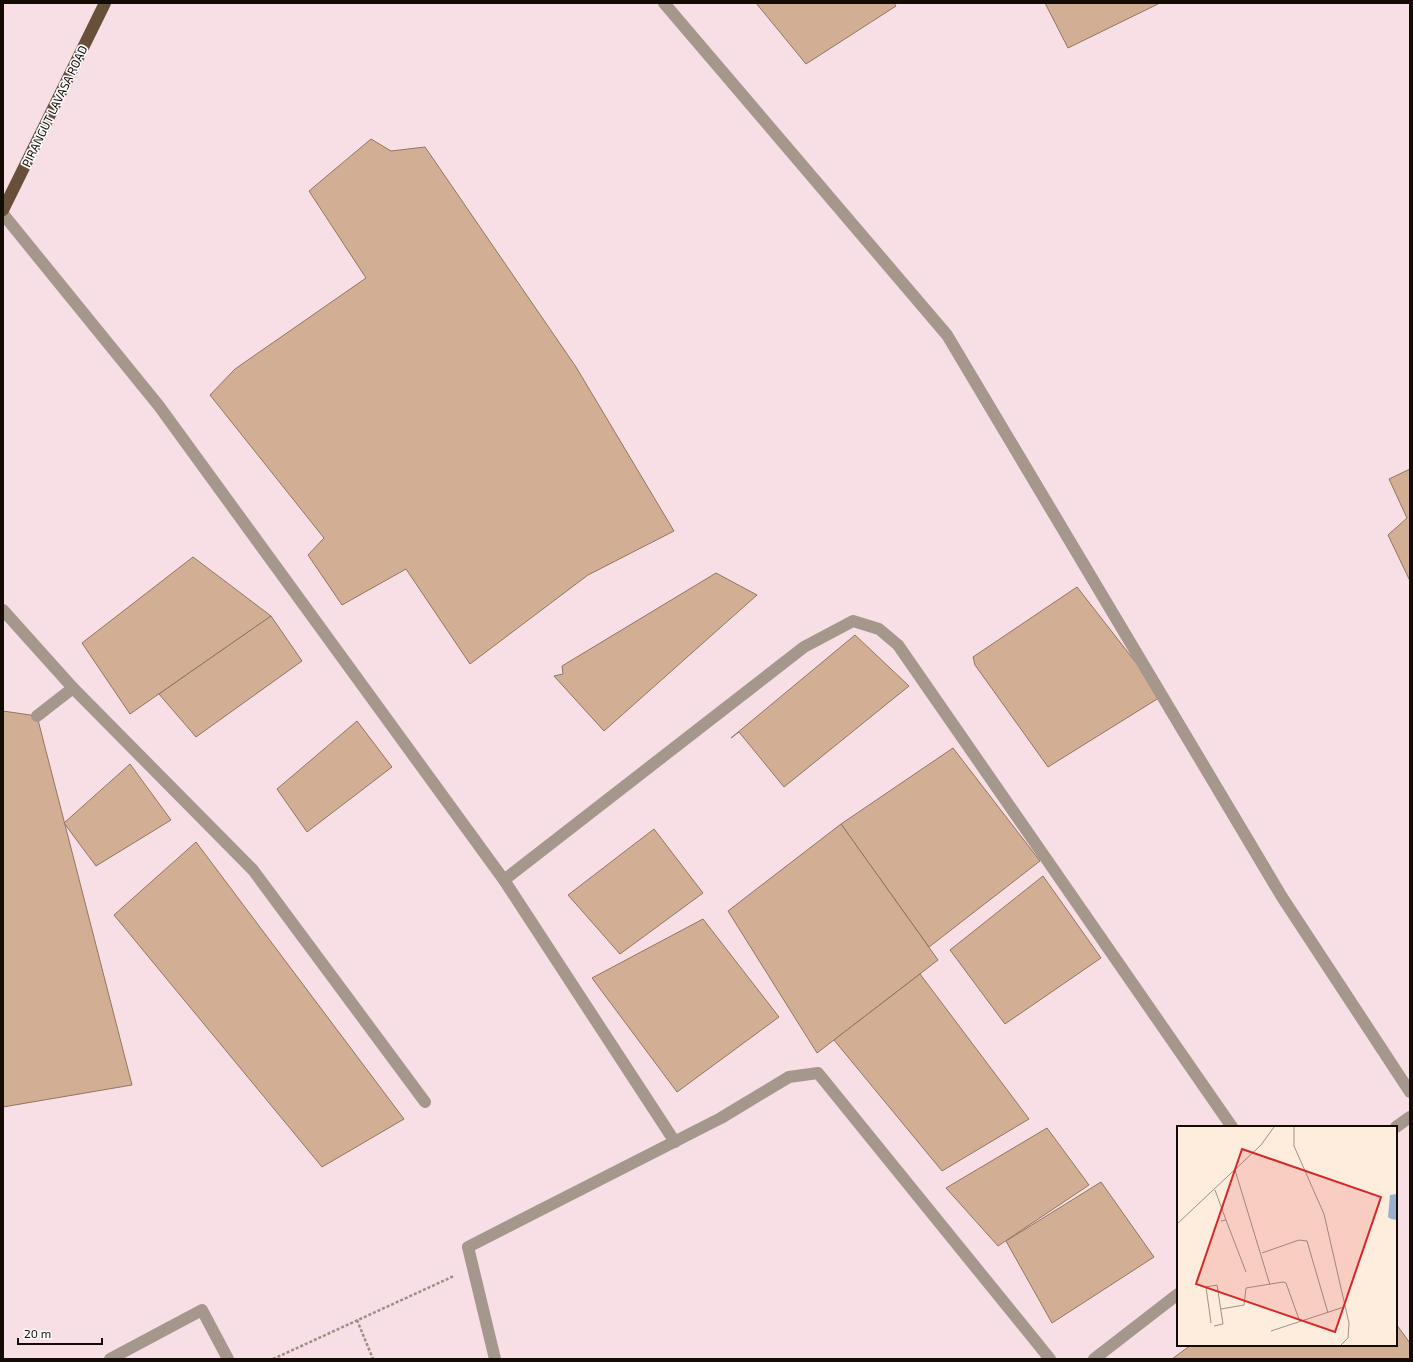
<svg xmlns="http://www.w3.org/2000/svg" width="1413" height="1362" viewBox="0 0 1413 1362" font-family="'Exo 2',sans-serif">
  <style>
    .industrial { fill: #f8dee5; fill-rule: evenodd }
    .building { fill: #d2af94; stroke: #927660 }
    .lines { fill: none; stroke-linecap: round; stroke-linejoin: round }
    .path { stroke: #9d8f83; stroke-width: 2.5; stroke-dasharray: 3 2; stroke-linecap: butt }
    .minor { stroke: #a5978b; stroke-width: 12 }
    .major { stroke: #674f39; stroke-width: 12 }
    .labels { text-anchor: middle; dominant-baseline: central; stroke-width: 3.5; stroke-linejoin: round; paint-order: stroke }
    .street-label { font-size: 12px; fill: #140b04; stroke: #fdfdfd }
    .inset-road { fill: none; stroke: #a09286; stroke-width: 1 }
    .view { fill: #d62828; fill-opacity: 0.15; stroke: #d62828; stroke-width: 2 }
    .inset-edge { fill: none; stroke: #140b04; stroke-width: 2 }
  </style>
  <rect width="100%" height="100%" fill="#feecdd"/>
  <path class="industrial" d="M3,3H1410V1359H3ZM1178,1127H1396V1345H1178Z"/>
  <g class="building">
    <path d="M756,3H894L896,6L806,64Z"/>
    <path d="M1045,3H1160L1068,48Z"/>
    <path d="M371,139L391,151L425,147L576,367L674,531L588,575L470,664L406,569L342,605L308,555L324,538L210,395L235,369L366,278L309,191Z"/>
    <path d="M1410,469V581L1388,535L1407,518L1389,479Z"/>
    <path d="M193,557L271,616L130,714L82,643Z"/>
    <path d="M716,573L757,595L604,731L554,676L563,674L562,666Z"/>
    <path d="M1077,587L1162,696L1048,767L975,665L973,657Z"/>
    <path d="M271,616L302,661L196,737L159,694Z"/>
    <path d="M855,635L909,686L784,787L739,732L731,738Z"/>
    <path d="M3,711L37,716L132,1085L3,1107Z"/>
    <path d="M357,721L392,767L307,832L277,789Z"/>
    <path d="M953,748L1040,861L929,947L841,824Z"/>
    <path d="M130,764L171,820L96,866L64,823Z"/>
    <path d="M841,824L938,960L817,1053L728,911Z"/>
    <path d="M654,829L703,893L620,954L568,895Z"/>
    <path d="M196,842L404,1119L322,1167L114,915Z"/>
    <path d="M1043,876L1101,958L1005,1024L950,950Z"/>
    <path d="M703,919L779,1017L677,1092L592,978Z"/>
    <path d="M920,974L1029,1119L942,1171L834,1040Z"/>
    <path d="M1047,1128L1089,1185L998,1246L946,1188Z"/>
    <path d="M1101,1182L1154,1257L1052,1323L1006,1241Z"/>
    <path d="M1396,1324L1410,1343V1359H1172L1191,1345H1396Z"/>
  </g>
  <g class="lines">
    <g class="path">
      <path d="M357,1320L373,1359"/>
      <path d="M273,1359L454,1276"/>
    </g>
    <g class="minor">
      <path d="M664,3L947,335L1282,897L1410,1092"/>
      <path d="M3,214L159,406L504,880L675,1142"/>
      <path d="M3,610L73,688L37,716"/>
      <path d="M73,688L253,870L425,1102"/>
      <path d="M504,880L804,647L853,621L879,629L898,645L1232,1127"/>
      <path d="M1396,1127L1410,1117"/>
      <path d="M110,1359L202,1310L228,1359"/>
      <path d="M495,1359L468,1247L721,1118L789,1077L818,1073L1050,1359"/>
      <path d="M1094,1359L1178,1294"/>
    </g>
    <path class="major" d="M3,210L105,3"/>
  </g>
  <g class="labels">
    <g class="street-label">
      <text transform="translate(54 106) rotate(-64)">PIRANGUT LAVASA ROAD</text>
    </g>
  </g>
  <g transform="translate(1177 1126)">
    <rect width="220" height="220" fill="#feecdd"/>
    <path d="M220,68V94L214,93L211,91L213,69Z" fill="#9baed1"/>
    <path class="inset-road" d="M117,1V20L147,88L172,197L171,212L164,219M58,44L93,159M38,64L49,94L44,95M49,94L69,146M0,98L84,19L97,1M85,127L122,114L130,115L151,187M44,183L67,179L69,162L106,156L109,157L123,196M34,197L29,161L40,159L46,198L37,200M94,205L167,181"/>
    <path class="view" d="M65,23L204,71L158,206L19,158Z"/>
    <rect width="220" height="220" class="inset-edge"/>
  </g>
  <rect width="1413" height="1362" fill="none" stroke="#140b04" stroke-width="8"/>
  <path d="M18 1338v6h84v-6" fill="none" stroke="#140b04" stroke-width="2"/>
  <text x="24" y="1338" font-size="12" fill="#140b04" stroke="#fdfdfd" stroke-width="3" paint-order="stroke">20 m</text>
</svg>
